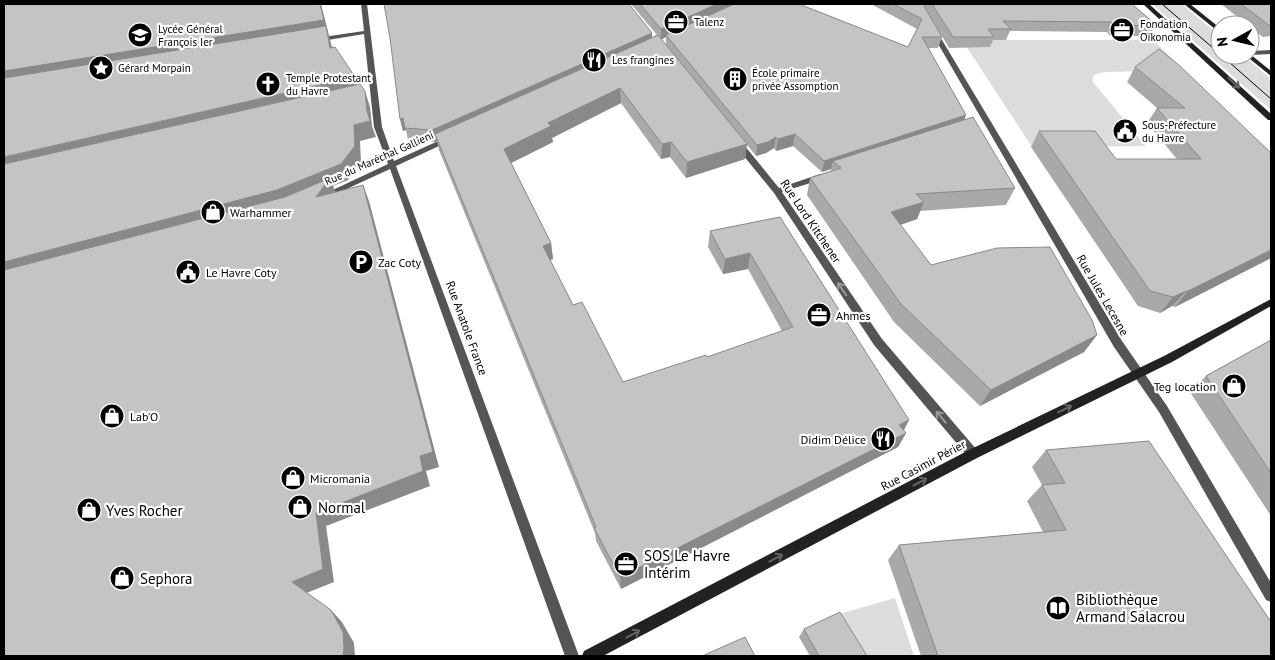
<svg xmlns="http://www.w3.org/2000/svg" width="1275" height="660" viewBox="0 0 1275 660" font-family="'PT Sans',sans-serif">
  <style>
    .green { fill: #dcdcdc }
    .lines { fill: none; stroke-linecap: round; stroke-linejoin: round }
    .street { fill: #555; fill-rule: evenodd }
    .secondary { fill: #222; fill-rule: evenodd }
    .tram { stroke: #000; stroke-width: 1 }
    .wall { fill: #a9a9a9; fill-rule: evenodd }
    .shaded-wall { fill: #898989 }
    .building { fill: #c4c4c4; stroke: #898989 }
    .oneway { stroke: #646464 }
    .oneway2 { stroke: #999 }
    .labels { text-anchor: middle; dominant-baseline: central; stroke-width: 4.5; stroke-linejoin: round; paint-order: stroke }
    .far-poi-label { font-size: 11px; fill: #000; stroke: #fff; text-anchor: start }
    .far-street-label { font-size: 11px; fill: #000; stroke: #fff }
    .poi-label { font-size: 12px; fill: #000; stroke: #fff; text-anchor: start }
    .street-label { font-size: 12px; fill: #000; stroke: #fff }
    .near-poi-label { font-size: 15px; fill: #000; stroke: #fff; text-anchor: start }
  </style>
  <rect width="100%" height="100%" fill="#fff"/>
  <g class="green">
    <path d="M1152,4H1182L1220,36V55H1243L1271,79V110Z"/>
    <path d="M962,40H1153L1184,70L1108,72L1099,73L1093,76V82L1146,146L1032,147Z"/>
    <path d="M895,598L914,656H856L832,616Z"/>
  </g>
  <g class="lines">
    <g class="street">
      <path d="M361,4H367L382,127L394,161L447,137H450L454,139L396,166L579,656H565L390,169L327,198L324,199L320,196L388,164L374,127L364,34L316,42L313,40L316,38L364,31Z"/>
      <path d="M933,28L936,30L1122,341L1167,406L1271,583V602L1266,600L1159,412L1114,347L930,30Z"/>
      <path d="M1271,50V54L1250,55V51Z"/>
      <path d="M734,140H740L779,188L820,174H826V178L782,192L882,339L977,450L979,454L977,458L973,459L969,458L874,345L774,193L734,144Z"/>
    </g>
    <g class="secondary">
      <path d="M1143,4H1149L1271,114V120H1268Z"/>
      <path d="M1184,4H1190L1220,28V33Z"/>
      <path d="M1250,54L1271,71V76L1245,55H1250Z"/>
      <path d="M1271,299V306L1172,362L977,458L603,656H582L584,651L969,450L1164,356Z"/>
    </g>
    <g class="tram">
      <path d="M1162,4L1220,54"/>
      <path d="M1221,55L1271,99"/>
    </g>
  </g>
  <g class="wall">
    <path d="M631,4H799L908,47L917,29L871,4H1132L1156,25L1150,36H1110L1107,32L1010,31L1006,40H993L990,47L949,48L926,9L942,37L938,48H928L965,119L1015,188L1006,205L920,211L917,219L900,225L931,265L1097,335L1084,352L980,406L894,322L807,195L810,178L831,171V169L822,172L793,146L776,151L774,148L766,153L756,156L747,145L745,159L686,178L670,157L661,159L621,103L552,138L553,142L511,163L551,243L553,259L550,260L573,305L623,382L707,357L782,331L748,269L723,274L708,247L710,231L780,217L909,420L904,430L906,433L898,447L621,589L596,541L595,533L439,150L437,141L435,142L408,140L406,130L403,131L400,119L652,33V37L657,35ZM666,37V45L661,39Z"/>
    <path d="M1221,4H1271V36L1263,37L1250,27V25H1248Z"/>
    <path d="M1135,67L1271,153V258L1175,307L1172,306L1160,313L1138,306L1031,147L1039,131L1116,159H1177L1147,123L1157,108L1127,82Z"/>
    <path d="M1271,340V516L1190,392L1206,376Z"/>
    <path d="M1046,450L1271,656H921L888,560L899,545L1043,532L1027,501L1042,485L1032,467Z"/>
    <path d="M804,629L867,656H810L799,637Z"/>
  </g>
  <g class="shaded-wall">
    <path d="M320,4H321L336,63L4,88V71Z"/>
    <path d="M717,4H739L666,35V37L661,40V29Z"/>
    <path d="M652,33V43L435,134L437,141L435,142L432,130Z"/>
    <path d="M355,77L361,93L4,176V157Z"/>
    <path d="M620,88L621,103L552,138L553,142L507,165L504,149L548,123Z"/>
    <path d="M365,91L370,107L372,126L376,137L360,141L361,162L348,180L333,186L337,195L4,283V262L354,125L367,111Z"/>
    <path d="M966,115L962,126L833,161L831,169L822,172L824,161Z"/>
    <path d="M403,118L406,130L403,131L400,119Z"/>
    <path d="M795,134L793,146L776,151L778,139Z"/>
    <path d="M776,137L774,148L766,153L756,156L757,145Z"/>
    <path d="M671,142L670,157L661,159L662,144Z"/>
    <path d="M747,144L745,159L686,178L687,162Z"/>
    <path d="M363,185L369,201L439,467L426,471L430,486L326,526L334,582L304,594L292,582L316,513L420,456Z"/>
    <path d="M924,202L917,219L885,230L891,212Z"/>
    <path d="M551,243L553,259L545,262L543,246Z"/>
    <path d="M1271,250V258L1175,307L1188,291Z"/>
    <path d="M750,253L748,269L723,274L725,259Z"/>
    <path d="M1186,291L1172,306L1160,313L1173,297Z"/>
    <path d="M1097,335L1084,352L980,406L991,390Z"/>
    <path d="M909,420L901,435L899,425Z"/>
    <path d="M906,433L898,447L621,589L620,577Z"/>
    <path d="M331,610L342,622L354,643L355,656H343Z"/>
  </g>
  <g class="building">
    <path d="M4,4H320L324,20L4,71Z"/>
    <path d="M384,4H629L652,33L432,130L405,128L403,118L400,119L390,38Z"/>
    <path d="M640,4H717L661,29Z"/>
    <path d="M734,4H799L908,47L922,19L893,4H923L942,37H922L966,115L824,161L795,134L778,139L776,137L768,142L757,145L666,35Z"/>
    <path d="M932,4H1132L1156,25L1116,26L1112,22L1003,21L1011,29H988L994,37H953Z"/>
    <path d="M1241,4H1271V26H1270Z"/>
    <path d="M326,26L330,48L335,47L355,77L4,157V78Z"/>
    <path d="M658,35L747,144L687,162L671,142L662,144L620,88L548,123L551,126L504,149L551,243L543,246L573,305L582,302L623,382L706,355L707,357L793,327L750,253L725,259L710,231L780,217L909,420L899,425L906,433L620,577L594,528L596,527L435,134Z"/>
    <path d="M1159,49L1180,66L1271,153V250L1188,291H1186L1173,297L1150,291L1039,131H1095L1116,159H1201L1157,108H1185L1135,67Z"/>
    <path d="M360,84L365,91L367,111L370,121L354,125L355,146L341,164L277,190L4,262V164Z"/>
    <path d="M973,117L1015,188L916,194L924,202L891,212L931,265L997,248L1050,247L1092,320L1097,335L991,390L901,304L810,178L841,168L833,161Z"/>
    <path d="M330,178L316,197L363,185L433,452L420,456L423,471L316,513L323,569L292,582L331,610L343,632L344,648L343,656H4V270L285,197Z"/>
    <path d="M1271,340V473L1206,376Z"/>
    <path d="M1149,441L1271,622V656H938L899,545L1066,530L1042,485L1065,483L1046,450Z"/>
    <path d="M840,612L867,656H819L804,629Z"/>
    <path d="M745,637L755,656H702Z"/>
  </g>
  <defs><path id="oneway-shaft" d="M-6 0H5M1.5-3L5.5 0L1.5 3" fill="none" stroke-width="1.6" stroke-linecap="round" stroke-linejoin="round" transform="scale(1.25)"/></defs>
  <g class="oneway">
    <use href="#oneway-shaft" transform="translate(1234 83) rotate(42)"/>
    <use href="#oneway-shaft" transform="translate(1065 409) rotate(-26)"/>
    <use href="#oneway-shaft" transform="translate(920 482) rotate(-28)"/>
    <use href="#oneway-shaft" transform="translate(776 558) rotate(-28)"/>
    <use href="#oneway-shaft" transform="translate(633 634) rotate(-28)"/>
  </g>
  <g class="oneway2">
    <use href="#oneway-shaft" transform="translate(842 289) rotate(-124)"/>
    <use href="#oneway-shaft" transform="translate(941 417) rotate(-130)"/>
  </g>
  <defs>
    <symbol id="office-disc" viewBox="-11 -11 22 22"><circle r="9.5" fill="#000" stroke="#fff"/><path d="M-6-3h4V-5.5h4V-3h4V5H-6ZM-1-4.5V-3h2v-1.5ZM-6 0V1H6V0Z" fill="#fff"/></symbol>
    <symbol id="school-disc" viewBox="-11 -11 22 22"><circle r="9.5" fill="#000" stroke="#fff"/><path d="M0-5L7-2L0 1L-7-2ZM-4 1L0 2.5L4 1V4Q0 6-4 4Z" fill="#fff"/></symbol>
    <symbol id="restaurant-disc" viewBox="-11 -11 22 22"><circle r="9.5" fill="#000" stroke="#fff"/><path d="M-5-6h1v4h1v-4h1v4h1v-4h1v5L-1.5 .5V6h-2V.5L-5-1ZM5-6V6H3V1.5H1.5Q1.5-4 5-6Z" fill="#fff"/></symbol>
    <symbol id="sight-disc" viewBox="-11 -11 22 22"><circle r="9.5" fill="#000" stroke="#fff"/><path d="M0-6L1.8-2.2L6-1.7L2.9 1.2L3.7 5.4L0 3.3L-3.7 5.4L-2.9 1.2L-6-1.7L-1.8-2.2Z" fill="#fff"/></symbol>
    <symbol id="building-disc" viewBox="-11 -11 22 22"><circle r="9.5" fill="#000" stroke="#fff"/><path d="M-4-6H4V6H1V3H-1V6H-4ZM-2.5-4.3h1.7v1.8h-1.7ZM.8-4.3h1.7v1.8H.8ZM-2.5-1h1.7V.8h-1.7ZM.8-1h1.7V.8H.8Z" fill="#fff"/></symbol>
    <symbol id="church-disc" viewBox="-11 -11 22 22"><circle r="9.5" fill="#000" stroke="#fff"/><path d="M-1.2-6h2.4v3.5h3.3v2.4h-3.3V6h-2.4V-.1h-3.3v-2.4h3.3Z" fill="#fff"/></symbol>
    <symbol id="civic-disc" viewBox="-11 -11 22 22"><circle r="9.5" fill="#000" stroke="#fff"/><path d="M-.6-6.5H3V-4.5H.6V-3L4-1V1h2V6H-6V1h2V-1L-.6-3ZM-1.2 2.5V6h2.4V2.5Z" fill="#fff"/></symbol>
    <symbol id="shop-disc" viewBox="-11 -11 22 22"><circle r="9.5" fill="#000" stroke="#fff"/><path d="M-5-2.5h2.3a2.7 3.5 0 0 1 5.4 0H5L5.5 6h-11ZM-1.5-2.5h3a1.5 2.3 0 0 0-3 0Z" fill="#fff"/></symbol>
    <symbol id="parking-disc" viewBox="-11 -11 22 22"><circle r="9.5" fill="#000" stroke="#fff"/><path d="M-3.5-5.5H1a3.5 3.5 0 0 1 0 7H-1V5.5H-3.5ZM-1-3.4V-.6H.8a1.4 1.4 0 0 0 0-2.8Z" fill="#fff"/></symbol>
    <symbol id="library-disc" viewBox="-11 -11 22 22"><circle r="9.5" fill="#000" stroke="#fff"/><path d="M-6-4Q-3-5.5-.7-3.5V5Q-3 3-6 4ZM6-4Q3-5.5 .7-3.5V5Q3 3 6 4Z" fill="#fff"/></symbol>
  </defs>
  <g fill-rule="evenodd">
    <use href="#office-disc" x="662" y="8" width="28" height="28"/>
    <use href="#office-disc" x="1108" y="16" width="28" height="28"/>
    <use href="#school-disc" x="126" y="21" width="28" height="28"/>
    <use href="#restaurant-disc" x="580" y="46" width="28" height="28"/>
    <use href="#sight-disc" x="87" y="54" width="28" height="28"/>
    <use href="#building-disc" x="721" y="65" width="28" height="28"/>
    <use href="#church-disc" x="254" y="70" width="28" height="28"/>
    <use href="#civic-disc" x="1111" y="117" width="28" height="28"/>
    <use href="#shop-disc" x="199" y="198" width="28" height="28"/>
    <use href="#parking-disc" x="347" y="248" width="28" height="28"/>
    <use href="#civic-disc" x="174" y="258" width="28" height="28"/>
    <use href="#office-disc" x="805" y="301" width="28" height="28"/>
    <use href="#shop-disc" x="1220" y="372" width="28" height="28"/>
    <use href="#shop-disc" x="98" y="402" width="28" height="28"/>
    <use href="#restaurant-disc" x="869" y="425" width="28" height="28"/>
    <use href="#shop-disc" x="279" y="464" width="28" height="28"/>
    <use href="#shop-disc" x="286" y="493" width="28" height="28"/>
    <use href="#shop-disc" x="75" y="496" width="28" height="28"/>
    <use href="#office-disc" x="612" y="550" width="28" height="28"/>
    <use href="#shop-disc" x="108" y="564" width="28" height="28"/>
    <use href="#library-disc" x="1044" y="594" width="28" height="28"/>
  </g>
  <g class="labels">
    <g class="far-poi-label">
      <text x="694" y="22">Talenz</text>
      <text x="1140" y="24">Fondation<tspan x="1140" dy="13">Oïkonomia</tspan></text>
      <text x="158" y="29">Lycée Général<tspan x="158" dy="13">François Ier</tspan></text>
      <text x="612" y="60">Les frangines</text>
      <text x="118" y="68">Gérard Morpain</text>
      <text x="752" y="73">École primaire<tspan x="752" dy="13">privée Assomption</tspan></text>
      <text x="286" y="78">Temple Protestant<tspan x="286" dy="13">du Havre</tspan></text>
      <text x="1142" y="125">Sous-Préfecture<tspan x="1142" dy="13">du Havre</tspan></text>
    </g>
    <g class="far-street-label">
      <text transform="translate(379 158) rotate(-24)">Rue du Maréchal Gallieni</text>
    </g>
    <g class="poi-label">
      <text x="230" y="212">Warhammer</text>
      <text x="378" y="262">Zac Coty</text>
      <text x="206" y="272">Le Havre Coty</text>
      <text x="836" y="315">Ahmes</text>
      <text x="1216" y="386" text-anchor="end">Teg location</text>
      <text x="130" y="416">Lab'O</text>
      <text x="866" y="439" text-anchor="end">Didim Délice</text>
      <text x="310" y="478">Micromania</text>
    </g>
    <g class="street-label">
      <text transform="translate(811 221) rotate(56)">Rue Lord Kitchener</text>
      <text transform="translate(1103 295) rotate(60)">Rue Jules Lecesne</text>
      <text transform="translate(467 328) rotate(70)">Rue Anatole France</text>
      <text transform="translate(923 465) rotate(-28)">Rue Casimir Périer</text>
    </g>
    <g class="near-poi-label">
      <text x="318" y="507">Normal</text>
      <text x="106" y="510">Yves Rocher</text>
      <text x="644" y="555">SOS Le Havre<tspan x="644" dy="17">Intérim</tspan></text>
      <text x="140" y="578">Sephora</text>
      <text x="1076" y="599">Bibliothèque<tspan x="1076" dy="17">Armand Salacrou</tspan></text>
    </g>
  </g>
  <rect width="1275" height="660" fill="none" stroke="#000000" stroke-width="10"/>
  <g transform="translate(1235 40) rotate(262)"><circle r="24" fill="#ffffff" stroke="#999999"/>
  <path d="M0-4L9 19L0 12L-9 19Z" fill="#000000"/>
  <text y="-8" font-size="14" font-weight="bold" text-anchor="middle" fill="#000000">N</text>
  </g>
</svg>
